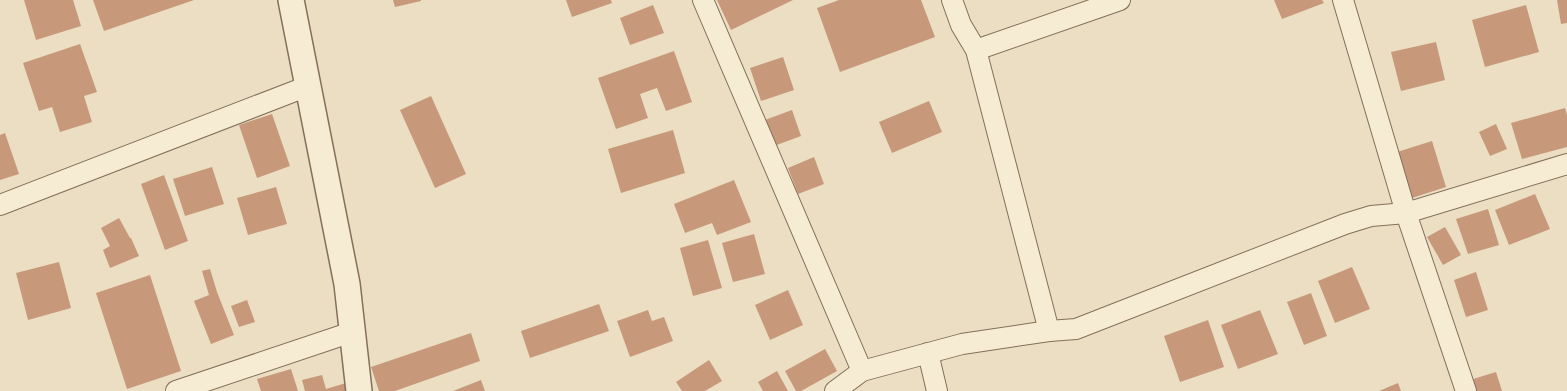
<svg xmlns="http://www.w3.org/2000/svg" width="1567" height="391" viewBox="0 0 1567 391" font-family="'Libre Baskerville',serif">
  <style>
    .building { fill: #c7997a }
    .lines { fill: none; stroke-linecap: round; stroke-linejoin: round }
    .minor-casing { stroke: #836f5a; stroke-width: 22 }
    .tertiary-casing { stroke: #836f5a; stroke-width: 28 }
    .minor { stroke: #f6ecd4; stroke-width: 20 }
    .tertiary { stroke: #f6ecd4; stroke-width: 25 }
  </style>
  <rect width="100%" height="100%" fill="#ebdec2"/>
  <g class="building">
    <path d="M24,0H73L81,26L36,40Z"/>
    <path d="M93,0H194L104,31Z"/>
    <path d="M393,0H421V1L395,7Z"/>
    <path d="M566,0H611L612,3L572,17Z"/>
    <path d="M717,0H793L731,30Z"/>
    <path d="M839,0H921L935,37L840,72L817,8Z"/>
    <path d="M1274,0H1322L1324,3L1282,19Z"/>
    <path d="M1557,0H1567V23L1561,24Z"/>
    <path d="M653,5L664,33L630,45L620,18Z"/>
    <path d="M1526,5L1539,52L1485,67L1472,20Z"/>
    <path d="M1436,42L1445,80L1401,91L1391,52Z"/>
    <path d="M80,44L97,92L84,96L92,122L60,132L52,107L39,111L23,63Z"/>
    <path d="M674,51L692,102L666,111L657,88L640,94L648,118L616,129L598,78Z"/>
    <path d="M783,57L794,90L761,101L750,68Z"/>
    <path d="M431,96L466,174L435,188L400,110Z"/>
    <path d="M929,101L942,132L892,153L879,122Z"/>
    <path d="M1565,108L1567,115V147L1522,159L1511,123Z"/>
    <path d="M792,110L801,136L774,146L765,120Z"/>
    <path d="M272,114L290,166L257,178L239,125Z"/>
    <path d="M1496,124L1507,149L1490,156L1479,132Z"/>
    <path d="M673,130L685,173L621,193L608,149Z"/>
    <path d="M5,133L19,174L0,180V135Z"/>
    <path d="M1432,141L1446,187L1409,199L1394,153Z"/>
    <path d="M814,157L824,184L798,194L788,168Z"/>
    <path d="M212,167L224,204L185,216L173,179Z"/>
    <path d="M164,175L188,241L165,250L141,184Z"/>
    <path d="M734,180L751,222L717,235L712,223L685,233L674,204Z"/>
    <path d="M276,187L287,224L248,235L237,198Z"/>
    <path d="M1535,194L1550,229L1509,245L1495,210Z"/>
    <path d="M1488,209L1499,245L1468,254L1456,219Z"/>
    <path d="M119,218L130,238H131L139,256L110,268L103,250L110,246L101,228Z"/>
    <path d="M1445,227L1461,255L1443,265L1427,237Z"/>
    <path d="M754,234L765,274L733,282L722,243Z"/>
    <path d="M708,240L722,288L693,296L680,248Z"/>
    <path d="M59,262L71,308L28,320L16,273Z"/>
    <path d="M1352,267L1370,309L1335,323L1318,281Z"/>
    <path d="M210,269L217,292L234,335L211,344L194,301L209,295L202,271Z"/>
    <path d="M1476,272L1488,310L1466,317L1454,280Z"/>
    <path d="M150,275L181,371L127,389L96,293Z"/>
    <path d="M788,290L803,325L770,340L755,305Z"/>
    <path d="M1311,293L1327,336L1304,345L1287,302Z"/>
    <path d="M247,300L255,322L239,327L231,306Z"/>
    <path d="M599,304L609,331L530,358L521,331Z"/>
    <path d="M648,310L652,321L664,317L673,341L630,357L617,321Z"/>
    <path d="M1260,310L1278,354L1238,369L1221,325Z"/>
    <path d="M1208,320L1224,367L1180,382L1164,336Z"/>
    <path d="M471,333L480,361L395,391H379L371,367Z"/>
    <path d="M825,349L837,371L801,391H796L785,371Z"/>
    <path d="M709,360L722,381L705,391H682L676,382Z"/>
    <path d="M291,369L298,391H261L257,379Z"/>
    <path d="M777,371L788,391H763L758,382Z"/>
    <path d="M1496,372L1502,391H1474L1470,380Z"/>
    <path d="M322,375L326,389L346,383L348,391H305L302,380Z"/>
    <path d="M481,380L485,391H453Z"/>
    <path d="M1398,383L1401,391H1379Z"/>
  </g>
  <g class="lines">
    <defs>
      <g id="minor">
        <path d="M703,0L862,371"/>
        <path d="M952,0L961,25L976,50L1049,331"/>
        <path d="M1343,0L1406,213L1466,391"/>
        <path d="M976,50L1120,0"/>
        <path d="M0,205L308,86"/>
        <path d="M928,353L937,391"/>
        <path d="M176,391L352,332"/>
        <path d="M835,391L862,371L962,344L1049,331L1076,329L1345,224L1371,216L1406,213L1567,164"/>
      </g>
      <path id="tertiary" d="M291,0L347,284L359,391"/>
    </defs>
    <use href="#minor" class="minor-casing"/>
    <use href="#tertiary" class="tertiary-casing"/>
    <use href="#minor" class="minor"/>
    <use href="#tertiary" class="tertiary"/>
  </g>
</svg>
